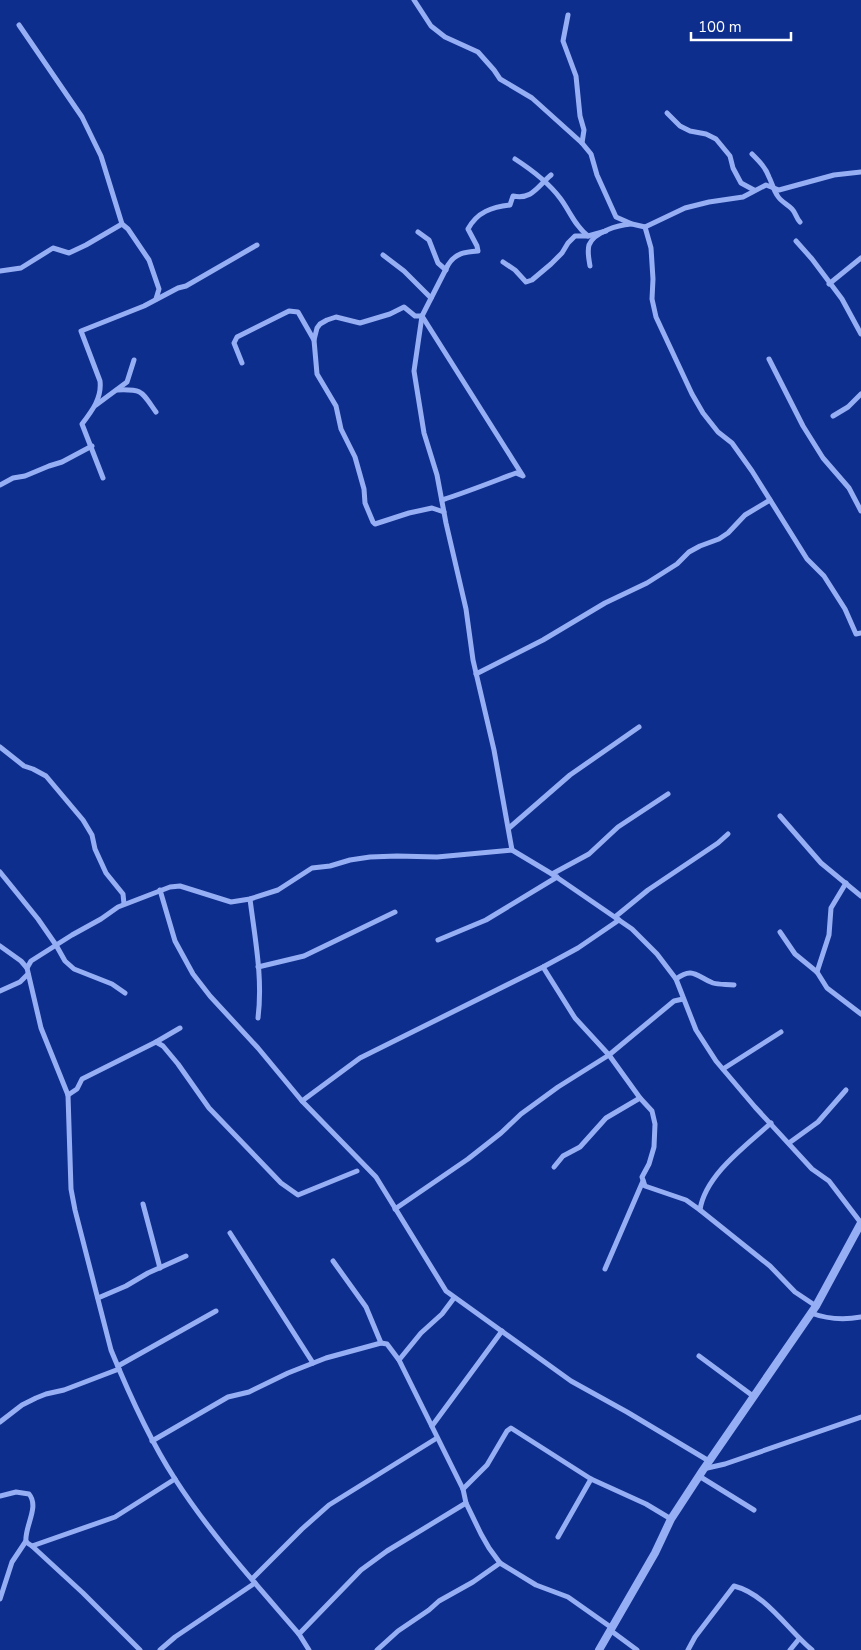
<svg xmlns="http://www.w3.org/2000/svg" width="861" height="1650" viewBox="0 0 861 1650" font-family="'Nunito Sans',sans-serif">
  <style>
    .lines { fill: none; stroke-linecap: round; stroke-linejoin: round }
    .minor { stroke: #96aef4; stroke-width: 5 }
    .tertiary { stroke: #96aef4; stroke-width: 8 }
  </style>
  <rect width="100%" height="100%" fill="#0e2e8e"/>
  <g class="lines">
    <g class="minor">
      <path d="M414,0L431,26L445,37L478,52L494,70L500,79L532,98L582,143L591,154L597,175L616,217L632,224L645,227L651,248L653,279L652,299L656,317L692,394L703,413L718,432L732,443L752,471L807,559L824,576L845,609L856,634L861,633"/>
      <path d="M568,15L563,41L576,76L580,116L584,130L582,143"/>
      <path d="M19,25L82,117L101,156L122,224L128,229L149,260L159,289L156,299"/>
      <path d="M667,113L680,126L690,131L706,134L716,139L730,156L733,168L741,183L754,190"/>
      <path d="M752,154C759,161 766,168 769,177C772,183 773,189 777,195C780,201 787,204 792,209C796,213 796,218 800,222"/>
      <path d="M515,159C532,170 548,182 560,198C570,211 574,225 588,236L606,231"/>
      <path d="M645,227L685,208L709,202L743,197L766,185L779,190L834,175L861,172"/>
      <path d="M418,232L429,240L438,263L446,270"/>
      <path d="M796,241L812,259L842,299L861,334"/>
      <path d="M383,255L404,271L431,298"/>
      <path d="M503,262L515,270L526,282L532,280L551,264L562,253L568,243L575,236H588"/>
      <path d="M590,266C589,259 587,252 589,245C594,232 618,225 631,224"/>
      <path d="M0,271L21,268L53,248L69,253L86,245L122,224"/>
      <path d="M829,284L861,258"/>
      <path d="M314,340L317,328L320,324L327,320L336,317L360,323L390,314L404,307L415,316H422L523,476L516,473C492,482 467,492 442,500"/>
      <path d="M769,359L803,426L823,458L849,488L861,511"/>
      <path d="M242,363L234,343L237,337L289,311L298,312L314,340L317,374L336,406L341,429L355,457L364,489L365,503L373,522L375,524L409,513L432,508L444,512"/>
      <path d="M117,390C143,389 141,391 156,412"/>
      <path d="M96,405L127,382L134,360"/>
      <path d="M833,416L848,407L861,394"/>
      <path d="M103,478L82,424C92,411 102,398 100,381L81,331L144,306L178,288L186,286L257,245"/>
      <path d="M0,485L13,478L25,476L49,466L62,462L92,446"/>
      <path d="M476,674L543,640L605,603L647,583L677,564L689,552L700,546L719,539L728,533L745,515L770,500"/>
      <path d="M0,747L24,766L33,769L46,776L83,820L92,835L95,849L106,873L123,894L124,904"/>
      <path d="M780,816L821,863L861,896"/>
      <path d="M509,828L570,775L639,727"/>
      <path d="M512,850L552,874L632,929L657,954L676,979L696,1030L716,1061L755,1107L812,1169L829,1181L861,1223"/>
      <path d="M0,872L38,919L56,945L65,961L74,969L112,984L125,993"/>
      <path d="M552,874L589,854L618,827L668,794"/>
      <path d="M160,890L175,941L193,974L210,996L258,1048L302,1101L376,1177L446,1291L571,1381L627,1412L709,1461"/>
      <path d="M250,899C255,939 263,978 258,1018"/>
      <path d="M615,917L648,890L718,843L728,834"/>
      <path d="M780,932L795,954L817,972L827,988L861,1014"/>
      <path d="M438,940L486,920L557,877"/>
      <path d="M0,946L21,961L27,968L41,1028L68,1095L71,1189L75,1210L111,1350C129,1394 149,1439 175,1479C211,1535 256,1584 299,1634L309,1650"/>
      <path d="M258,967L304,956L395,912"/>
      <path d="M543,967L575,1018L609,1055L640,1098L652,1111L655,1124L654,1147L649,1164L642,1177L645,1186L686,1200L700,1210L770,1266L795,1292L816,1306"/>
      <path d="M27,968L31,961L72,935L101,919L118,907L170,887L180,886L231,902L250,899L278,890L312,868L330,866L350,860L370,857L397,856L437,857L512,850L494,750L473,660L466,609L446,523L437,475L424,433L414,371L422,316L448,265C455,253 465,252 478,251L477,246L468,229C477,212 492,207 510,205L513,196C532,200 537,187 551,175"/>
      <path d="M817,972L829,935L831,908L846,883"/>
      <path d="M676,979C693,966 697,977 713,983C719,985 727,984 734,985"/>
      <path d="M0,991L20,982L28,974"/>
      <path d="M156,1042L180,1028"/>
      <path d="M723,1069L781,1032"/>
      <path d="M68,1095L77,1089L82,1079L156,1042L163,1046L178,1064L209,1108L281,1183L298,1195L357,1171"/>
      <path d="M302,1101L360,1058L543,967L578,948L619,920"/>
      <path d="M789,1143L818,1122L846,1090"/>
      <path d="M554,1167L563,1156L580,1147L606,1118L640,1098"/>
      <path d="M143,1204L160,1268"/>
      <path d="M395,1209L468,1159L501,1133L521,1114L558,1087L609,1055L674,1001L683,999"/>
      <path d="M700,1210C705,1175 747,1145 771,1123"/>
      <path d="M230,1233L313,1363"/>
      <path d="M333,1261L366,1307L381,1343"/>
      <path d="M605,1269L643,1181"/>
      <path d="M98,1298L126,1286L148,1273L186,1256"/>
      <path d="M811,1313C827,1319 844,1320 861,1317"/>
      <path d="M699,1356L753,1396"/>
      <path d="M399,1360L421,1333L442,1314L454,1298"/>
      <path d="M118,1366L216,1311"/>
      <path d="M0,1422L22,1405L36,1398L46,1394L64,1390L119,1369"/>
      <path d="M432,1426L502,1331"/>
      <path d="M152,1441L228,1397L249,1392L288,1373L326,1358L381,1343L387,1344L399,1360L463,1489L466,1503L481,1534L489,1548L500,1563L536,1585L568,1597L612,1628"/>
      <path d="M703,1469L725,1464L861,1417"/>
      <path d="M699,1476L754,1510"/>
      <path d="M463,1489L487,1465L507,1431L511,1428L591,1479L646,1504L671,1519"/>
      <path d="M0,1496L16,1492L29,1494C40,1507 24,1527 26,1542L32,1546L83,1593L140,1650"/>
      <path d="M558,1537L591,1479"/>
      <path d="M32,1546L115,1517L175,1479"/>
      <path d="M252,1579L302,1529L329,1505L437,1438"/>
      <path d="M0,1599L12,1562L26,1541"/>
      <path d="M610,1630L637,1650"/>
      <path d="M299,1634L361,1570L387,1551L466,1503"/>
      <path d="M160,1650L175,1637L255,1583"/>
      <path d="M377,1650L398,1631L429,1610L439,1601L473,1582L500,1563"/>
      <path d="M688,1650L695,1637L734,1586C766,1594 787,1629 812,1650"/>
      <path d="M790,1650L799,1639"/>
    </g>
    <path class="tertiary" d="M599,1650L655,1553L671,1519L703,1470L816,1306L861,1223"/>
  </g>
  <path d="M691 32v8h100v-8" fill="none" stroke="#ffffff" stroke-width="2.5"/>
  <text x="698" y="32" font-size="15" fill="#ffffff" stroke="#0e2e8e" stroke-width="4" paint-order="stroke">100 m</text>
</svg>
